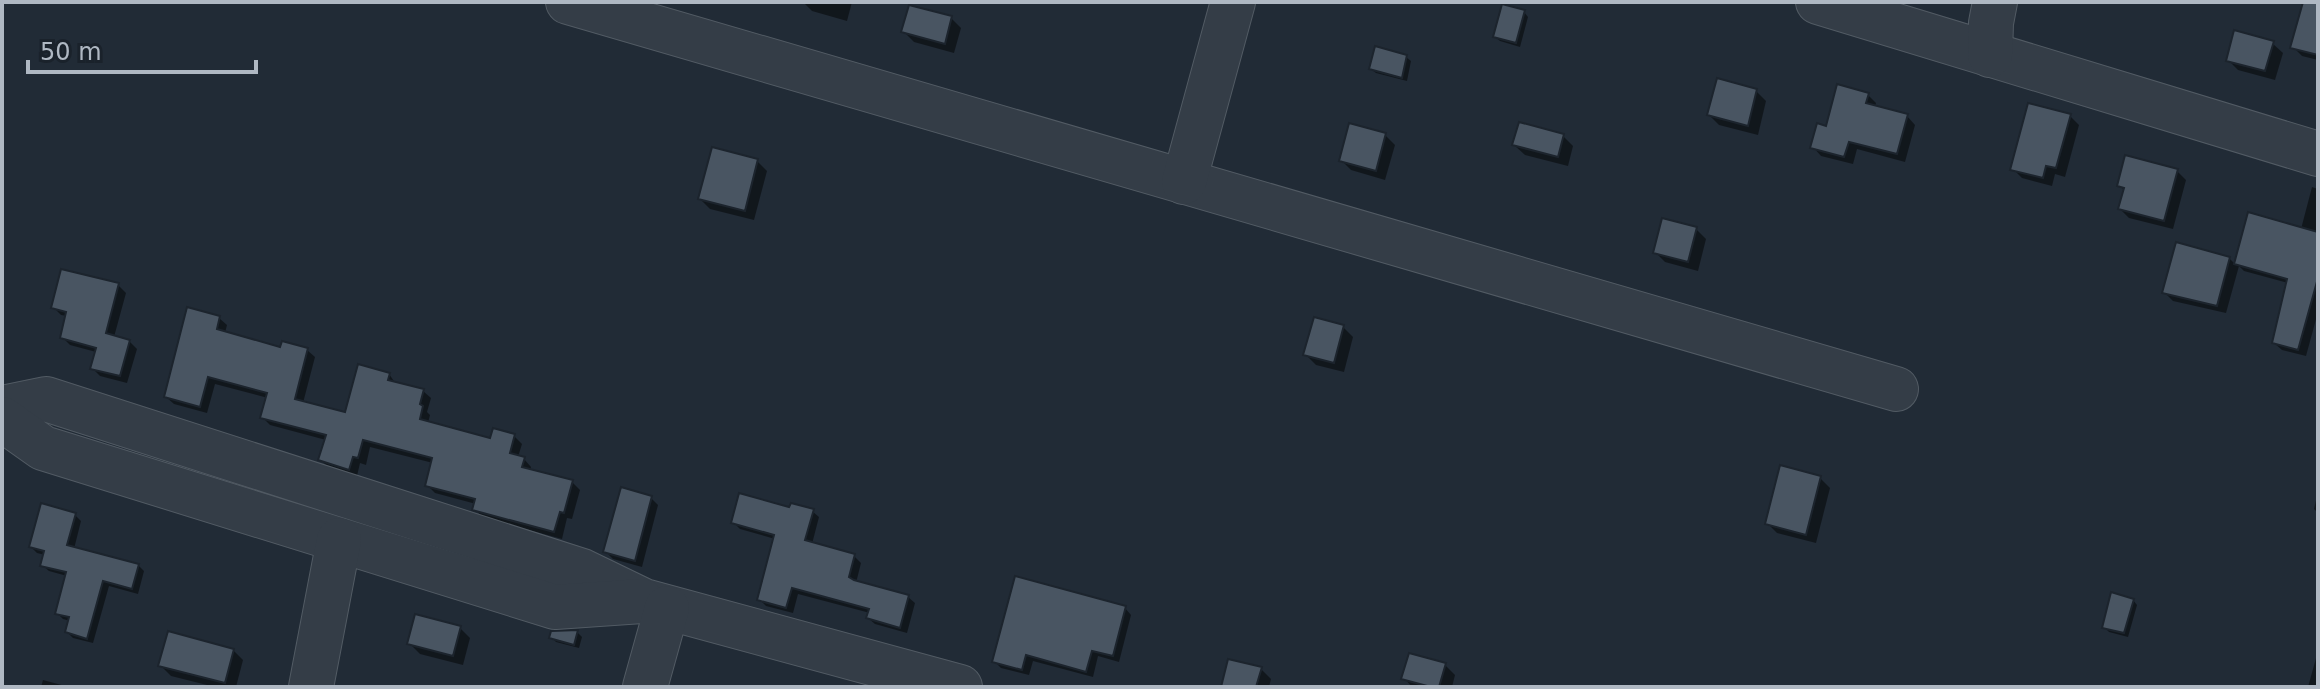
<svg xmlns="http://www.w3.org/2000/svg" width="2320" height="689" viewBox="0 0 2320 689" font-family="'DejaVu Sans',sans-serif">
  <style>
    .shadow { fill: #0007 }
    .building { fill: #495562; stroke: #1c242d; stroke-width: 2 }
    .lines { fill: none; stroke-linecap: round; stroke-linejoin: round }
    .minor-casing { stroke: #525b64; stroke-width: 46 }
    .minor { stroke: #343d47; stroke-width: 44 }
  </style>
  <rect width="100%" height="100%" fill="#212b36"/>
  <g class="shadow">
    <path d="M803,2H852L847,21L812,11Z"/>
    <path d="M2305,2H2318V60L2302,56L2293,47Z"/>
    <path d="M1524,12L1528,17L1520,47L1500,41L1495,37Z"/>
    <path d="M951,18L961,28L954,53L914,42L904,32Z"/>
    <path d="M2272,43L2283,53L2275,80L2238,70L2228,60Z"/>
    <path d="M1406,57L1411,61L1407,81L1376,73L1371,69Z"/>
    <path d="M1756,91L1766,101L1758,135L1719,125L1709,115Z"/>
    <path d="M1868,95L1876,103L1875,108L1907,116L1915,125L1905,162L1857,149L1853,164L1821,156L1813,147L1827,128Z"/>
    <path d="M2070,116L2079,125L2065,177L2055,174L2052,186L2022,178L2013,169Z"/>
    <path d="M1385,135L1395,145L1385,180L1351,170L1341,160Z"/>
    <path d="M1563,136L1573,146L1568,166L1525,155L1514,145Z"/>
    <path d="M757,161L767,171L754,220L710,209L700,199Z"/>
    <path d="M2177,171L2186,180L2173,229L2129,218L2120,209L2125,191L2119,185Z"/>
    <path d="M2312,187L2318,189V312L2306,356L2282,350L2274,343L2288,283L2244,271L2239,266L2226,313L2173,301L2164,292L2229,258L2236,265L2249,214L2301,229Z"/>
    <path d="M1696,229L1706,239L1698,271L1665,262L1655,252Z"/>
    <path d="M118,285L126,293L114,337L129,341L137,349L127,383L100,376L92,368L96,352L70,345L62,337L67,316L61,315L53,307Z"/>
    <path d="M219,318L227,325L225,333L281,349L307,350L315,357L303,403L346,415L389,374L396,384L423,391L431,398L427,412L430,415L428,423L492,441L514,436L522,444L518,457L524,459L531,467L530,472L572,482L580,490L572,519L567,518L562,539L482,517L475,509L476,504L435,493L427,485L433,463L370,447L366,465L360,463L357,476L328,467L321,460L326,440L270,425L262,417L268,398L215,384L207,413L174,404L166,397Z"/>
    <path d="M1343,327L1353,337L1344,372L1316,365L1306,355Z"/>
    <path d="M1820,478L1830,488L1816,543L1777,533L1767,523Z"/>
    <path d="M2318,492V513L2314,509Z"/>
    <path d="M651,498L658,505L642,567L613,559L606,552Z"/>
    <path d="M791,509L812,511L819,517L812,544L854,556L861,563L856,583L908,597L915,603L907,633L875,624L868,618L870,613L798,594L793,613L766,606L759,599L775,539L740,529L733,522Z"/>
    <path d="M75,515L81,521L74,549L138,565L144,571L138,594L109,586L93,643L73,638L67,632L70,621L63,619L57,613L67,576L49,571L42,565L45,555L37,553L31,547Z"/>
    <path d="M2133,600L2137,605L2128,637L2109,632L2104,627Z"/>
    <path d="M1125,608L1131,615L1119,662L1098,656L1093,677L1033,661L1029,675L1001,668L994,661Z"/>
    <path d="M460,628L470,638L463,665L420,654L410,644Z"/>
    <path d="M577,632L582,637L579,648L556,642L551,637Z"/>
    <path d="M233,650L243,660L236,687H215L171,676L161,666Z"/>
    <path d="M2318,651V687H2308Z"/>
    <path d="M1445,665L1455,675L1452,687H1412L1404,678Z"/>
    <path d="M1261,669L1271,679L1269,687H1223Z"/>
    <path d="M43,680L69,687H41Z"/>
  </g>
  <g class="building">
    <path d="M2303,2H2318V55L2290,48Z"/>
    <path d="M1502,4L1525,10L1516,43L1493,37Z"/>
    <path d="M909,5L952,16L945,44L901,32Z"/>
    <path d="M2234,30L2274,41L2265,71L2226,61Z"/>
    <path d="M1375,46L1407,55L1402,78L1369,69Z"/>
    <path d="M1717,78L1757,89L1748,126L1707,115Z"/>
    <path d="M1837,84L1869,93L1866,103L1908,114L1897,154L1849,142L1844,157L1810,148L1817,123L1826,126Z"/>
    <path d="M2028,103L2071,114L2056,168L2046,166L2043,178L2010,170Z"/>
    <path d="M1519,122L1564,134L1558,157L1512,145Z"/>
    <path d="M1349,123L1386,133L1376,171L1339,161Z"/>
    <path d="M712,147L758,159L745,211L698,199Z"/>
    <path d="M2125,155L2178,169L2164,221L2118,209L2124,188L2117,186Z"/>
    <path d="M2248,212L2318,232V278L2298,350L2272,343L2287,279L2234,264Z"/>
    <path d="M1662,218L1697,227L1688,262L1653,253Z"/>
    <path d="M2176,242L2230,257L2217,306L2162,293Z"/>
    <path d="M61,269L119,283L106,333L130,340L120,376L90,369L96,348L60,338L66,312L51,308Z"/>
    <path d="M187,307L220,316L217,329L280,347L282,341L308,348L295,399L345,412L358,364L390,373L388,380L424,389L420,404L423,406L420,419L490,438L493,428L515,434L510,453L525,457L522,467L573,480L564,513L560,512L554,532L472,510L475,499L425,486L432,458L363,440L358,458L353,457L349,470L318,460L326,435L260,418L267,393L208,377L200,407L164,397Z"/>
    <path d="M1314,317L1344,325L1334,363L1303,355Z"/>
    <path d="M1780,465L1821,476L1806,535L1765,524Z"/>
    <path d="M621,487L652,496L635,561L603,552Z"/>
    <path d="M739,493L789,507L791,503L814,509L805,540L855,554L849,577L854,580L909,595L900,628L866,618L869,609L792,588L786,608L757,600L774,535L731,523Z"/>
    <path d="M41,503L76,513L67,545L139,564L132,589L103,581L87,639L65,632L69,617L55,614L66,572L40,566L44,551L29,547Z"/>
    <path d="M1015,576L1126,606L1113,656L1092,651L1086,672L1026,655L1022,670L992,662Z"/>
    <path d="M2111,592L2134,599L2124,633L2102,628Z"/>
    <path d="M415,614L461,626L453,656L407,644Z"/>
    <path d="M578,630L574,645L549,638L551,631Z"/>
    <path d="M168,631L234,649L225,683L158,666Z"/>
    <path d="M1409,653L1446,663L1439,687H1431L1401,679Z"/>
    <path d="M1228,659L1262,667L1256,687H1221Z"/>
  </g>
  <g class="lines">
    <defs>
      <g id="minor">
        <path d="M568,2L1896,389"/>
        <path d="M1818,2L2318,154"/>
        <path d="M1990,55L1991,23L1995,2"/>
        <path d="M1184,182L1233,2"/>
        <path d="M2,408L46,399L582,571L644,601L960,687"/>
        <path d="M2,419L43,448L555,607L642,601"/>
        <path d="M311,687L339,540"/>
        <path d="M645,687L667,608"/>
      </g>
    </defs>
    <use href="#minor" class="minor-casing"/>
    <use href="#minor" class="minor"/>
  </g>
  <rect width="2320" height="689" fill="none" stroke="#afb8c3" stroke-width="8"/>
  <path d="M28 60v12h228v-12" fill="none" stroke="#afb8c3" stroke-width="4"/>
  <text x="40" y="60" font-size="24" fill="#afb8c3" stroke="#1a222b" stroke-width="6" paint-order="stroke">50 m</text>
</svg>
